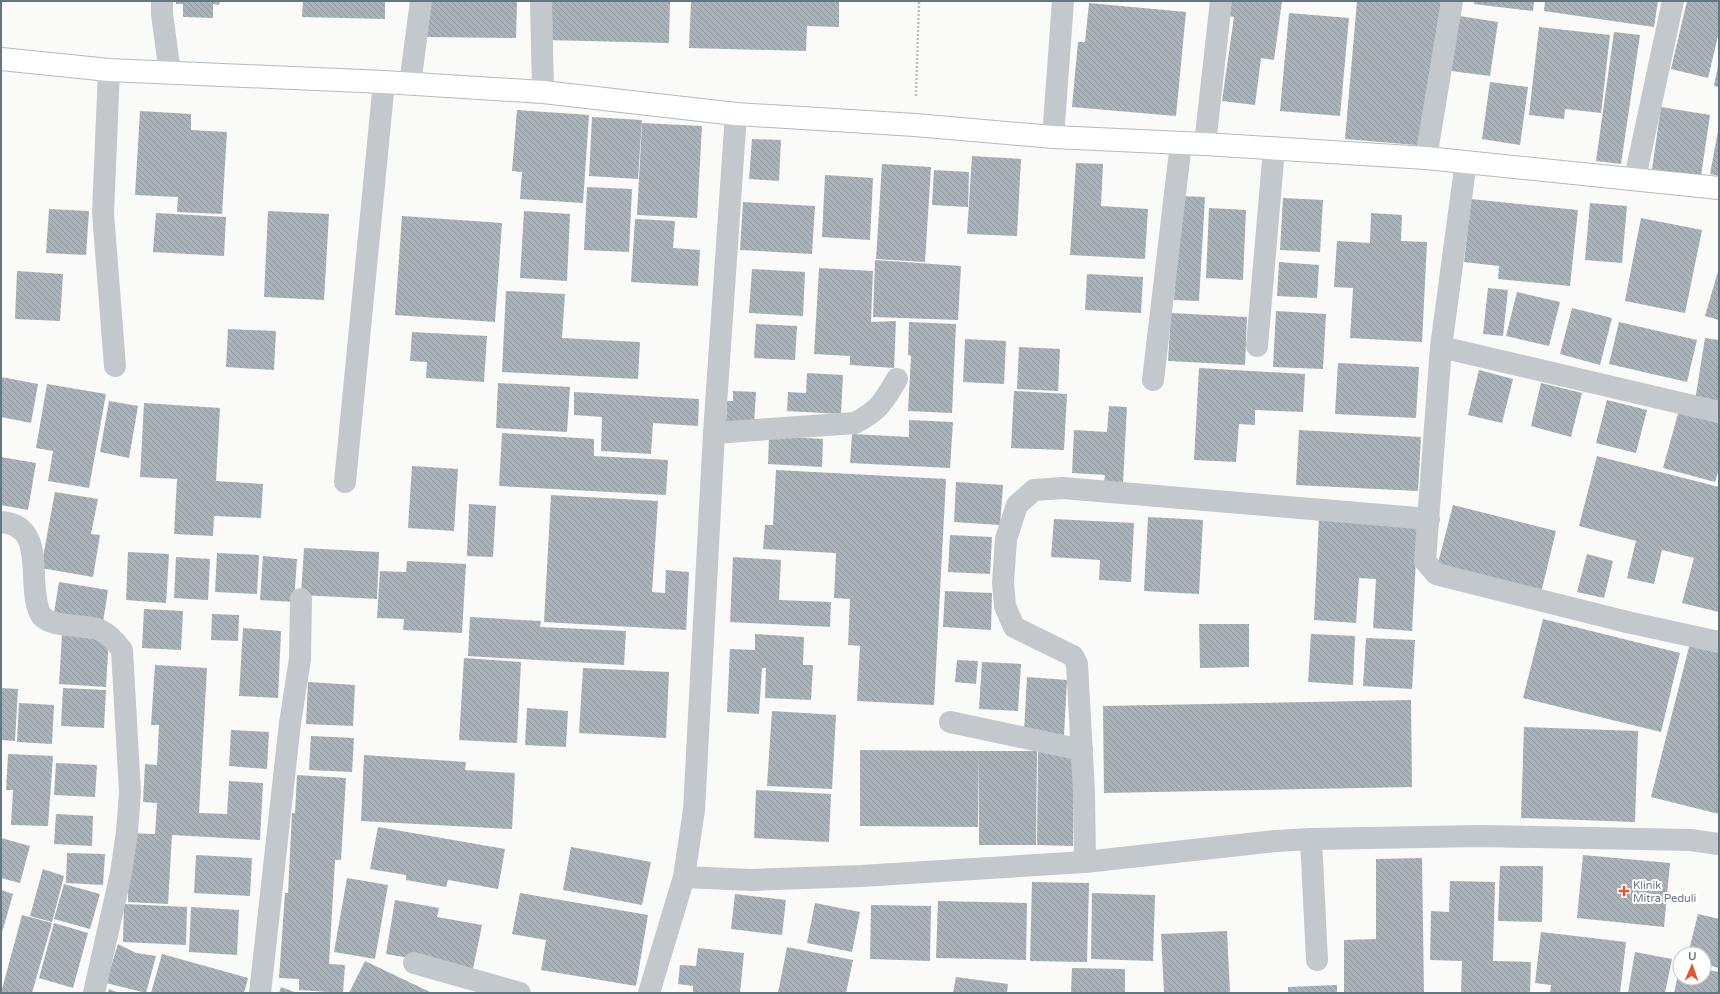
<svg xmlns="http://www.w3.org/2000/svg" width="1720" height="994" viewBox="0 0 1720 994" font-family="'Varela Round',sans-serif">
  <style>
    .building { fill: url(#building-back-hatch) }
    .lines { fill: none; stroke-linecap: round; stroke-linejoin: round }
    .secondary-casing { stroke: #b3babf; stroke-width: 24 }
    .path { stroke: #bbbfc2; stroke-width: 2.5; stroke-dasharray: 2 2; stroke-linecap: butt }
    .street { stroke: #c3c8cc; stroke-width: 22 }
    .secondary { stroke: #fff; stroke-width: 22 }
    .poi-dot { fill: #e4572e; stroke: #fff; stroke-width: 1.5 }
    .labels { text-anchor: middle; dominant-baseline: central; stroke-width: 4; stroke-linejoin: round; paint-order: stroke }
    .poi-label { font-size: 11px; fill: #657683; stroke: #fff; text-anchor: start }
  </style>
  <defs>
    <pattern id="building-back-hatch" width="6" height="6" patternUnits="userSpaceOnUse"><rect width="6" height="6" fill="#aab3b9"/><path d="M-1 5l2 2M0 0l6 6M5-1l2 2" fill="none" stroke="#8e969c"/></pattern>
  </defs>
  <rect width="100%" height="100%" fill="#fafaf8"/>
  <g class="building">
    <path d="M176,1H220L219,5L213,4V18L183,17V4H176Z"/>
    <path d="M303,1H385V19L302,17Z"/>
    <path d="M425,1H517L516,38L424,37Z"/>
    <path d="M545,1H670L669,43L544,40Z"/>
    <path d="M691,1H839V27L807,26L806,51L689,48Z"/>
    <path d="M1223,1H1282L1274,60L1261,58L1255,105L1222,101L1234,17L1221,15Z"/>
    <path d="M1357,1H1441L1427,146L1345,139Z"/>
    <path d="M1474,1H1534L1533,11L1474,4Z"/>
    <path d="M1545,1H1658L1654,27L1544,11Z"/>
    <path d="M1687,1H1719V32L1708,78L1671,69Z"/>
    <path d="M1089,3L1186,12L1176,116L1072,107L1078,42H1085Z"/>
    <path d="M1289,13L1349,18L1340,116L1280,111Z"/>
    <path d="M1459,16L1498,22L1490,76L1451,71Z"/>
    <path d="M1539,27L1610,35L1601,113L1565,109L1564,119L1529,115Z"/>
    <path d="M1614,32L1640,35L1621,164L1596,161Z"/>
    <path d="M1718,66H1719V87L1714,86Z"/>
    <path d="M1490,82L1528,87L1520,145L1482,139Z"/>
    <path d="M1661,107L1710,115L1701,176L1652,169Z"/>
    <path d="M517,110L589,115L583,203L520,199L522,172L512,171Z"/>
    <path d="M140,111L191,114V130L227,132L222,214L177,212L178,197L135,195Z"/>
    <path d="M592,117L642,120L638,179L589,176Z"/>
    <path d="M642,123L702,126L697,218L637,215Z"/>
    <path d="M1718,131H1719V176L1710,174Z"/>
    <path d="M752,139L781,140L779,181L749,179Z"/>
    <path d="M972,156L1021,159L1017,236L967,234Z"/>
    <path d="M1076,163L1103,164L1101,206L1148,209L1145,259L1070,255Z"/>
    <path d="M882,164L931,167L925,262L876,259Z"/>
    <path d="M934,170L969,172L968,207L932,205Z"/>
    <path d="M825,175L873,178L870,240L822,237Z"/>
    <path d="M587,187L632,189L629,252L584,250Z"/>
    <path d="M1180,196L1205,197L1199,301L1174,300Z"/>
    <path d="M1283,198L1323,200L1320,252L1280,250Z"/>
    <path d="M1471,199L1578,210L1570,286L1498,279L1499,266L1464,262Z"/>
    <path d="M743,202L815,206L812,254L740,250Z"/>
    <path d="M1590,203L1627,206L1622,263L1585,260Z"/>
    <path d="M1209,208L1246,210L1243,280L1206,278Z"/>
    <path d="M49,209L89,211L86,255L46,253Z"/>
    <path d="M268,211L329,214L324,300L264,297Z"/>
    <path d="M524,211L570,214L567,281L520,278Z"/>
    <path d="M156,213L226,217L224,256L153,252Z"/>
    <path d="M1371,213L1402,215L1401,241L1427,242L1422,342L1350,338L1353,288L1334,287L1337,241L1370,243Z"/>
    <path d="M402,216L502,223L495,322L395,315Z"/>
    <path d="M1641,218L1702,230L1685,313L1625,301Z"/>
    <path d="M635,219L675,221L673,248L700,250L698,286L631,282Z"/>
    <path d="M875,260L961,266L958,320L873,317Z"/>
    <path d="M1279,262L1319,265L1317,298L1277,296Z"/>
    <path d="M819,268L873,271L871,322L896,321L894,368L850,365V356L814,354Z"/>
    <path d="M1719,268V320L1705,316Z"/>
    <path d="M752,269L805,272L803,316L749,313Z"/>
    <path d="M17,271L63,274L60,321L15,319Z"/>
    <path d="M1087,274L1143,277L1141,313L1085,310Z"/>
    <path d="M1488,288L1508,290L1503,336L1483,334Z"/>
    <path d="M506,291L565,294L562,338L640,342L638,379L502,372Z"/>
    <path d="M1517,292L1560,302L1549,346L1506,336Z"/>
    <path d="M1572,308L1612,318L1600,365L1560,354Z"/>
    <path d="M1276,311L1326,314L1323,369L1273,367Z"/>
    <path d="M1171,313L1247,317L1245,365L1168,361Z"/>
    <path d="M909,322L956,324L952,413L908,411L911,356L908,355Z"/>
    <path d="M1619,322L1697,340L1687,382L1609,364Z"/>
    <path d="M756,324L797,326L795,360L754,358Z"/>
    <path d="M228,329L276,331L274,370L226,367Z"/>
    <path d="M412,332L487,336L484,382L426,378L427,362L410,361Z"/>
    <path d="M1705,338L1719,340V405L1695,401Z"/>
    <path d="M965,339L1006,341L1004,384L963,382Z"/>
    <path d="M1019,347L1060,349L1058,391L1017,389Z"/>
    <path d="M1338,363L1419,367L1416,418L1335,414Z"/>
    <path d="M1199,368L1305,374L1303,412L1255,410V425L1239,424L1236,462L1194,460Z"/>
    <path d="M1479,370L1513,379L1502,423L1468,415Z"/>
    <path d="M807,373L843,375L841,414L787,411L788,392L806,393Z"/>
    <path d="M1,377L38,384L31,423L1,417Z"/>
    <path d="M498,383L570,387L567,432L496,428Z"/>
    <path d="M1541,383L1582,393L1571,437L1531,426Z"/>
    <path d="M47,384L106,394L89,488L48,481L53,451L36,448Z"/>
    <path d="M733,391L756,392L754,424L726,422L727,401H733Z"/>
    <path d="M1014,391L1067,394L1064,450L1011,448Z"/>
    <path d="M574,392L699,399L698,426L653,423L651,454L601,451L602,417L574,415Z"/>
    <path d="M1607,400L1647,410L1636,453L1596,443Z"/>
    <path d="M109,401L138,406L129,458L100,452Z"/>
    <path d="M144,403L220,408L216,481L263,484L261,518L214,516L213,536L174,534L177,479L140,477Z"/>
    <path d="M1109,406L1127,407L1123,483L1104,482L1105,475L1072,473L1074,430L1107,432Z"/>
    <path d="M1679,410L1719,421V469L1715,482L1663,468Z"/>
    <path d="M909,420L953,422L950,468L850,463L852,434L909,437Z"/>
    <path d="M1299,430L1421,437L1418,491L1296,485Z"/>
    <path d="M502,433L594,439V456L668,460L666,495L499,486Z"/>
    <path d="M769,436L823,439L822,467L768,464Z"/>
    <path d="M1597,456L1719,487V612L1682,603L1694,558L1662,550L1654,584L1627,578L1636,541L1579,526Z"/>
    <path d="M1,457L36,463L28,510L1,505Z"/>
    <path d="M412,466L458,469L454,531L408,528Z"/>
    <path d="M776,470L946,479L934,705L857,701L860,646L848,645L850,599L834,598L836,553L763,549L765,525H773Z"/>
    <path d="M956,482L1003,485L1000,525L954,522Z"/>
    <path d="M55,492L98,499L91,534L100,535L93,577L41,568Z"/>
    <path d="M551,495L658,501L652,592L665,593L666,570L689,572L686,630L544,622Z"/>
    <path d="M469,504L496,506L493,557L467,556Z"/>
    <path d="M1453,505L1556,531L1541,593L1437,567Z"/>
    <path d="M1148,517L1203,520L1199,594L1144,591Z"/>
    <path d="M1319,517L1418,523L1412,631L1373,628L1376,579L1359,578L1356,623L1314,620Z"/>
    <path d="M1054,519L1134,523L1131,582L1099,580L1100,560L1051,557Z"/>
    <path d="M950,535L992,537L990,574L948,572Z"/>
    <path d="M304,548L379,552L377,599L301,595Z"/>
    <path d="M128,552L169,554L166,603L126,600Z"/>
    <path d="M217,553L259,555L257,594L215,592Z"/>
    <path d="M1587,554L1613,561L1604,598L1577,592Z"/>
    <path d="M263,556L297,559L294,602L260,600Z"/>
    <path d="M176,557L210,559L208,600L174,598Z"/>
    <path d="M733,557L781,560L779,600L831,602L830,627L730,622Z"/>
    <path d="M407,561L466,564L462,633L403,630L404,619L377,618L380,571L406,572Z"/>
    <path d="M59,582L108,590L103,622L54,613Z"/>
    <path d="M945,591L992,593L991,630L943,627Z"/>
    <path d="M144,609L183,611L181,650L142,648Z"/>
    <path d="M212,614L239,615L238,641L211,640Z"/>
    <path d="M470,617L541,621L540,627L626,631L624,665L468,656Z"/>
    <path d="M1543,619L1680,653L1661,732L1523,698Z"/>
    <path d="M1199,624H1249V667L1200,668Z"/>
    <path d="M243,628L281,631L278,698L239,696Z"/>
    <path d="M755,634L804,637L803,665H813L811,700L765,698L766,668H762L759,714L727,712L730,649L755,650Z"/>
    <path d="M1311,634L1355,636L1353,685L1308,682Z"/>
    <path d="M62,635L109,637L106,687L59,684Z"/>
    <path d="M1366,638L1415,640L1412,689L1363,686Z"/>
    <path d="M1690,643L1719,650V814L1651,797Z"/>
    <path d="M464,658L521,662L517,743L459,740Z"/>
    <path d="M957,660L978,661L976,684L955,682Z"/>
    <path d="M982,662L1021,664L1018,711L979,709Z"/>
    <path d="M155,665L207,668L199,813L227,814L229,781L263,783L260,840L172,835L168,904L128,902V833L155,834L157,803L143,802L145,764L157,765L159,725H151Z"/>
    <path d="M583,668L669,672L666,738L579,733Z"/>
    <path d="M1027,677L1067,680L1064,735L1024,732Z"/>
    <path d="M308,682L355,685L353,726L306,724Z"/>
    <path d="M1,688L18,689L15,741L1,740Z"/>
    <path d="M63,688L106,690L104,728L61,726Z"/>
    <path d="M1411,700L1412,787L1104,793L1103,706Z"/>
    <path d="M19,703L54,705L52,744L17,742Z"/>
    <path d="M527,708L568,711L566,747L525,745Z"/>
    <path d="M772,711L836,715L832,789L767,786Z"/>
    <path d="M1524,727L1638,731L1635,822L1521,818Z"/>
    <path d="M231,730L269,732L267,769L229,766Z"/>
    <path d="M311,736L354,738L352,772L309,770Z"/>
    <path d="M860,750L979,751L978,827L860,826Z"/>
    <path d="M979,751H1037L1036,845H979Z"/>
    <path d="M1038,752H1074L1073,846L1037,845Z"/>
    <path d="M8,754L53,756L48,826L11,825L13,790H6Z"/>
    <path d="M364,755L466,762L465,770L515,773L512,829L361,821Z"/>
    <path d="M56,763L97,765L95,797L54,795Z"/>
    <path d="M297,775L346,778L341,860H335L329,964L345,965L343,993L299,990V979L279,978L285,893H288L292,813H295Z"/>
    <path d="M756,790L831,794L829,842L754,838Z"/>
    <path d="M56,814L93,816L92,846L54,844Z"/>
    <path d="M378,827L505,849L498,889L448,880L446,887L406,880V875L370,869Z"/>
    <path d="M1,838L30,846L20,883L1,878Z"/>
    <path d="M571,847L651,862L642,905L563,890Z"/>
    <path d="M67,853L105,854L103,885L66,883Z"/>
    <path d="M196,855L252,858L250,896L194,893Z"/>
    <path d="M1583,855L1670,863L1664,927L1577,918Z"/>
    <path d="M1422,858L1424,993H1344V940L1376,939V859Z"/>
    <path d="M1500,866H1543L1542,922L1498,921Z"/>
    <path d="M43,869L64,876L52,922L30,916Z"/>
    <path d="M347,878L388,885L375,959L334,952Z"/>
    <path d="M1450,881L1495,882L1493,961L1531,962L1530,993H1461L1462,961L1430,960L1431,911L1449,912Z"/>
    <path d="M1032,882L1089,883L1087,962L1030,961Z"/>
    <path d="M64,884L100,894L90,929L54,919Z"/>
    <path d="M1,890L13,894L1,936Z"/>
    <path d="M520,893L648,915L636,986L541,970L546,940L512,934Z"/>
    <path d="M1092,893L1155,895L1153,961L1091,959Z"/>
    <path d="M735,894L786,900L782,935L731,929Z"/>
    <path d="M395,900L439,908L437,917L482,925L473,969L386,954Z"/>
    <path d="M938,901L1027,903L1026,960L936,958Z"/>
    <path d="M815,903L860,912L852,952L807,943Z"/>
    <path d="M124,904L187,907L186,945L123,942Z"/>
    <path d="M871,905L931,906L930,961L870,959Z"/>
    <path d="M191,907L239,910L237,955L189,952Z"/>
    <path d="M1698,914L1719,919V968L1704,964V954H1688Z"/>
    <path d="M22,915L52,923L32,993H1Z"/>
    <path d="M54,923L88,933L73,988L39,978Z"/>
    <path d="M1227,931L1230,993H1164L1161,934Z"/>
    <path d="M1541,932L1626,942L1620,993H1550L1551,985L1535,983Z"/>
    <path d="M118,944L136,953L156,956L146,993L106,983Z"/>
    <path d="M787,947L853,960L846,993H778Z"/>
    <path d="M698,948L744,953L740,993H693V986L678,984L680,965L696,966Z"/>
    <path d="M1635,952L1672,959L1665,993H1628Z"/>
    <path d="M162,954L248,978L244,993H151Z"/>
    <path d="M365,961L432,993H349Z"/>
    <path d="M1072,968L1125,969V993H1071Z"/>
    <path d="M1704,969L1719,972V993H1674L1679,970L1680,978H1704Z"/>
    <path d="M956,977L1008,984L1007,993H953Z"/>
    <path d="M1337,985V993H1288V987Z"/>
    <path d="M281,987L297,993H279Z"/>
    <path d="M109,989L119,993H108Z"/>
  </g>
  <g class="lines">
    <defs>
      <path id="secondary" d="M1,59L109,70L384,82L543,92L736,114L915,125L1053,137L1205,144L1426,158L1719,188"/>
    </defs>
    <use href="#secondary" class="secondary-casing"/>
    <path class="path" d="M916,96L919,1"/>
    <g class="street">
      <path d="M162,1V14L170,73"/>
      <path d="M541,1L543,92"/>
      <path d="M109,70L103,213L115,366"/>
      <path d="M410,84L421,1"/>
      <path d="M1053,137L1063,1"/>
      <path d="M1205,144L1221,1"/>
      <path d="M1426,158L1452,1"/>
      <path d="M1466,161L1441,347L1425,561L1436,574L1627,622L1719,642"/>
      <path d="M1635,178L1673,1"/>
      <path d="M1257,346L1274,149"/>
      <path d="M1441,347L1719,412"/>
      <path d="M1153,380L1181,143"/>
      <path d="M714,433L855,423C880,410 883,402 897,379"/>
      <path d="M345,482L384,82"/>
      <path d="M1,522C48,525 26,584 40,613C47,629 86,624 100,630C109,634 116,642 122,650L130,792L127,832L121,873L94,993"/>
      <path d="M950,722L1082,750"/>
      <path d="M1311,839L1317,960"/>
      <path d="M1085,862L1084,793L1077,664L1073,656L1014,627L1005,606L1003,583L1006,539L1017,505L1034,490L1063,488L1429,519"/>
      <path d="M684,877L751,880L861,876L1085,862L1276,841L1311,839L1480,836L1690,840L1719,844"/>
      <path d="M414,963L520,993"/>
      <path d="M260,993L290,723L300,659L301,599"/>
      <path d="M649,993L684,877L694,810L714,433L736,114"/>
    </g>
    <use href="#secondary" class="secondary"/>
  </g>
  <path class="poi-dot" d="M1622 885h4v4h4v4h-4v4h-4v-4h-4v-4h4z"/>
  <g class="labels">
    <g class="poi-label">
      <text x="1633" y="885">Klinik<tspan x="1633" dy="13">Mitra Peduli</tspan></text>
    </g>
  </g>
  <rect width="1720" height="994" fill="none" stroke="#657683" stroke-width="4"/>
  <g transform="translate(1692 966) rotate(2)"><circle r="19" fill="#ffffff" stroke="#c1c8cd"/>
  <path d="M0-3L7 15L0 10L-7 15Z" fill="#e4572e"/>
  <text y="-6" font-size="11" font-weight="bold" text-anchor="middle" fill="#657683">U</text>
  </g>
</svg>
